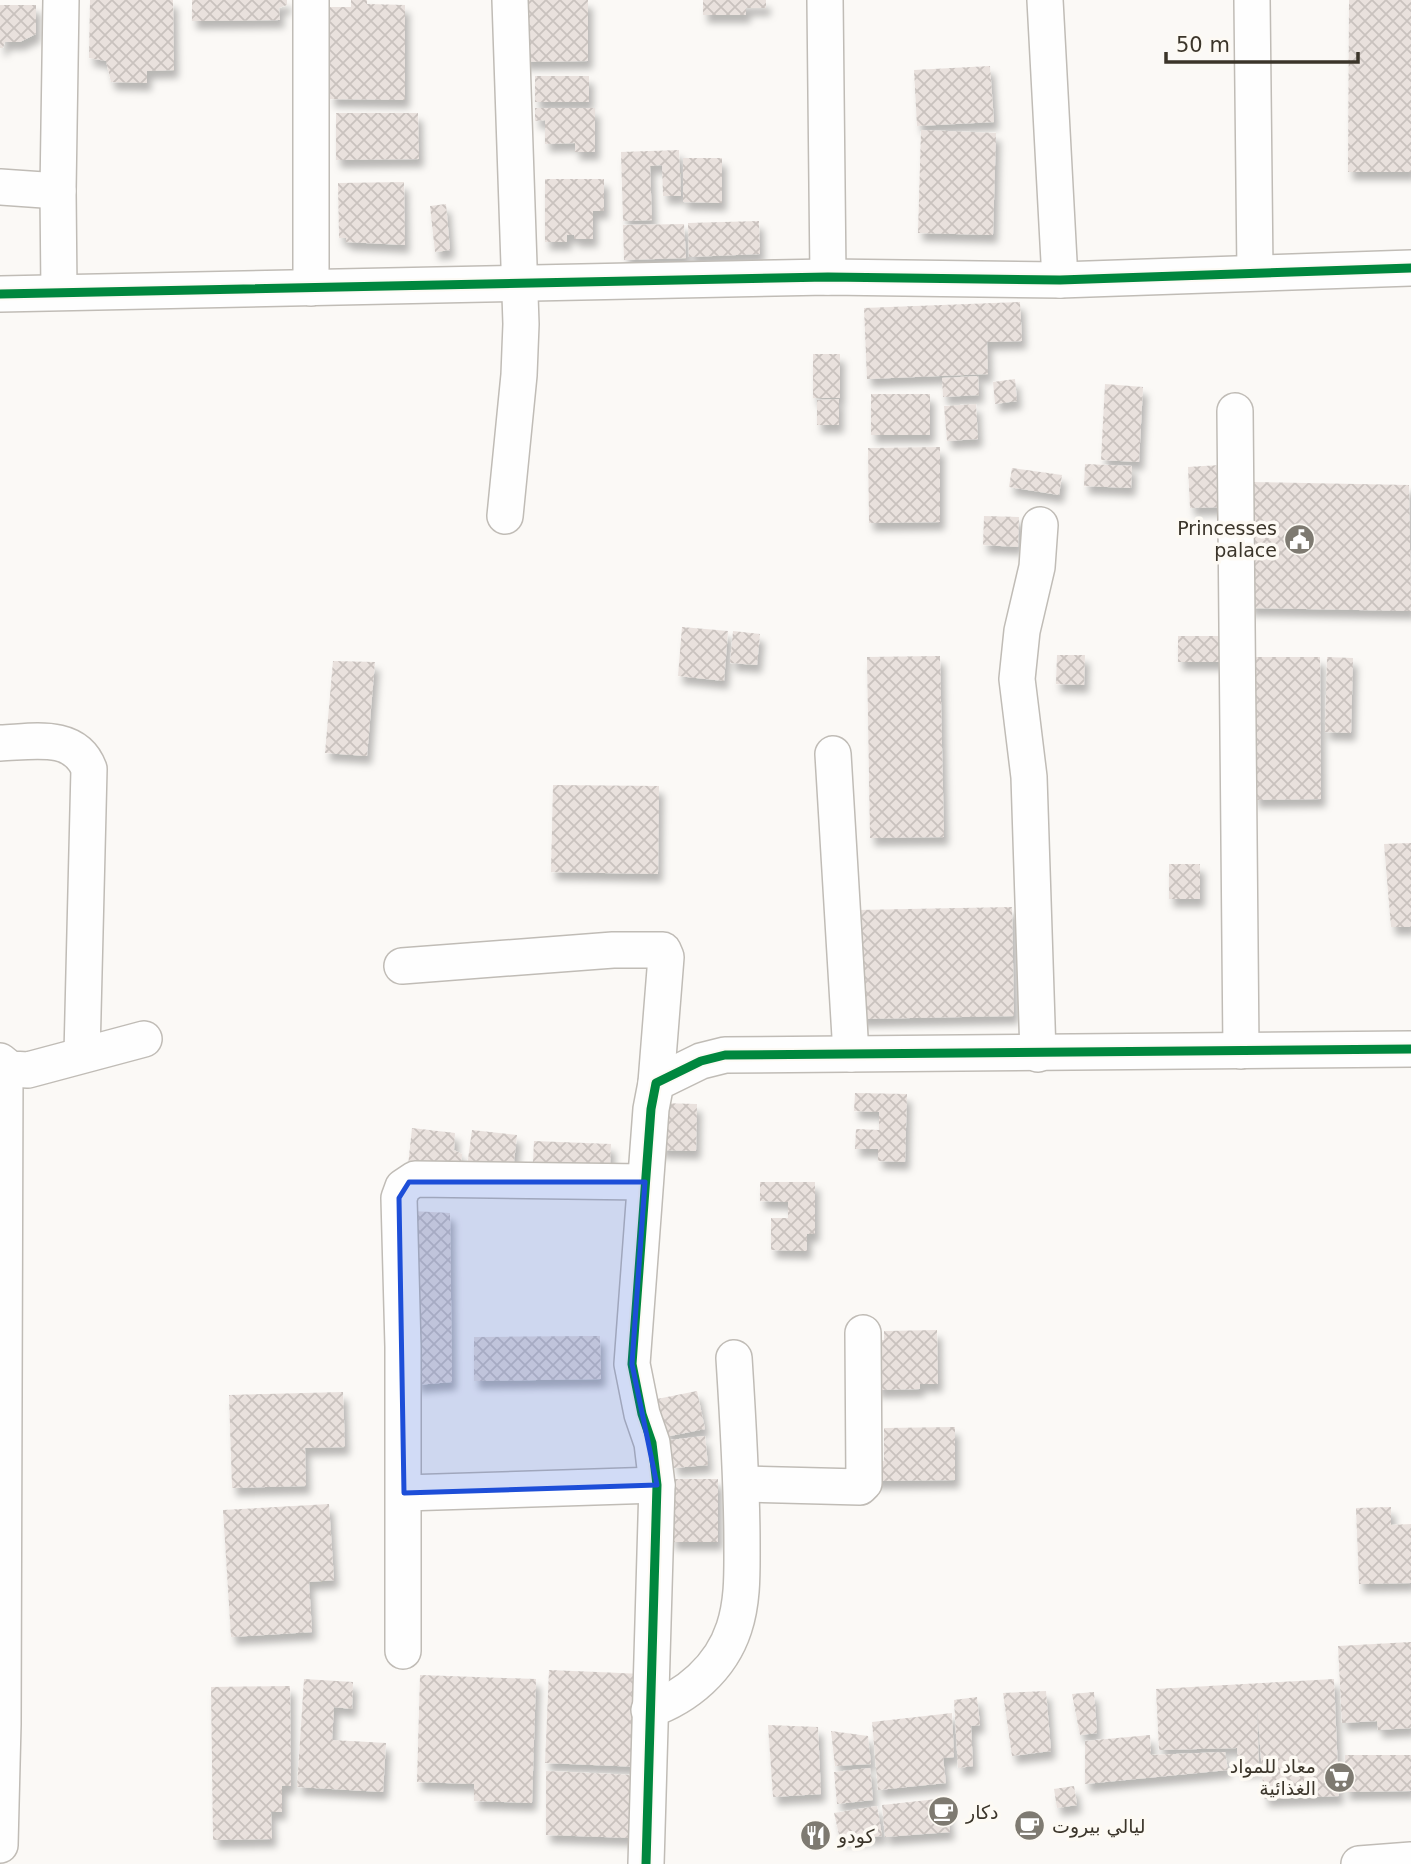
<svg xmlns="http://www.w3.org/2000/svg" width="1411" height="1864" viewBox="0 0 1411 1864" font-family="'DejaVu Sans',Vazirmatn,sans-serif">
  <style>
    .building { fill: url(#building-cross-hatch); filter: url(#shadow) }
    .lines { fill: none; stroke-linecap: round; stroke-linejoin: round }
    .minor-casing { stroke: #c0bcb6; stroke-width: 38 }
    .minor { stroke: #fefefe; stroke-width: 35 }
    .cycleway-casing { stroke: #fdfaf4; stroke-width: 13 }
    .cycleway { stroke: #00873e; stroke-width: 9 }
    .marked { fill: #1d4ed8; fill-opacity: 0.2; stroke: #1d4ed8; stroke-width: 5; stroke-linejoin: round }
    .labels { text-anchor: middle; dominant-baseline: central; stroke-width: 7; stroke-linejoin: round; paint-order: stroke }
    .poi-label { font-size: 19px; fill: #3b352a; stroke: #fdfaf4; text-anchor: start }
  </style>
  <defs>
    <pattern id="building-cross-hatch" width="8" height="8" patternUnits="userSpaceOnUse" patternTransform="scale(1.75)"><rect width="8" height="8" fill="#e9e1dd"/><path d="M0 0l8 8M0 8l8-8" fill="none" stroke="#c9c2be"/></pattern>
    <filter id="shadow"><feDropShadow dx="4.5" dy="8" stdDeviation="3.5" flood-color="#0004"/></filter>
  </defs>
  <rect width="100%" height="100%" fill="#fbf9f6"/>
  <g class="building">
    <path d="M90,0H173L174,70L147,71V83L111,82L106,61L89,58Z"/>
    <path d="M192,0H287V5L279,8L280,20L192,21Z"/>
    <path d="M351,0H367V4L405,5V100L330,99V7H351Z"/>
    <path d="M520,0H588V61L522,62Z"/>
    <path d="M703,0H766V8H746V15H703Z"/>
    <path d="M1349,0H1411V172H1348Z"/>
    <path d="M0,5H36V34L20,42H5L3,48H0Z"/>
    <path d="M990,66L994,122L917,126L914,70Z"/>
    <rect x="535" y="76" width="54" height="26"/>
    <path d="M535,108H595V152H575V143L545,144V120L535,121Z"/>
    <path d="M336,113H418L419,159L336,160Z"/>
    <path d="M921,130L996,133L993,235L918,233Z"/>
    <path d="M679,150L681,196H663L662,165L650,166L652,220L623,221L621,152Z"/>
    <path d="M683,158H722V203L683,202Z"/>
    <path d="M545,179H604V211H593V239H574V235H567V242H545Z"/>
    <path d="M404,182L405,245L346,242V238H339L338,183Z"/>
    <path d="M446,204L450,250L435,252L430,206Z"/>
    <path d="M759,221L760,254L689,257L688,223Z"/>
    <path d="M684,224L686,258L624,260L623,225Z"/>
    <path d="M1020,302L1022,341L987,342L988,374L867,379L864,308Z"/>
    <rect x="813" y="354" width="27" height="44"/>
    <path d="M978,376L979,395L943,397L942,378Z"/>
    <path d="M1015,379L1017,401L995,404L993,382Z"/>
    <path d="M1105,384L1143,387L1139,462L1101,460Z"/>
    <rect x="871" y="394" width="59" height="41"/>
    <path d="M839,399V425H817V400Z"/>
    <path d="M976,404L978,439L947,441L944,406Z"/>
    <path d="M940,447V522L869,523L868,448Z"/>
    <path d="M1085,464L1132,466L1131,488L1084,486Z"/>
    <path d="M1220,465L1222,507L1190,508L1188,467Z"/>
    <path d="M1012,468L1062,475L1059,495L1009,487Z"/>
    <path d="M1250,482L1409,485L1411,611L1248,608Z"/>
    <path d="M984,516L1019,517L1018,547L983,545Z"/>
    <path d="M682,627L728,631L724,681L678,676Z"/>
    <path d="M733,631L760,634L757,665L730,663Z"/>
    <rect x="1178" y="636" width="43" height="26"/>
    <path d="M1057,655H1085L1084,685L1056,684Z"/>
    <path d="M940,656L944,837L870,838L867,657Z"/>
    <path d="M1252,657H1320L1321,799L1254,800Z"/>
    <path d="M1327,657L1353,658L1351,733L1325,732Z"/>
    <path d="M333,661L375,662L367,756L325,753Z"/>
    <path d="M553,785L659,786L658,874L551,872Z"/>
    <path d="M1411,843V927H1391L1384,844Z"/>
    <rect x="1169" y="864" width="31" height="35"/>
    <path d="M1012,907L1014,1016L859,1019L857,910Z"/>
    <path d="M855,1093L907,1094L905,1162L878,1161V1149H855L856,1129L879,1130V1112L854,1111Z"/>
    <path d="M660,1103L697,1104L696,1151L659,1150Z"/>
    <path d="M412,1128L455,1133L454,1150L462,1154L461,1171L408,1166Z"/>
    <path d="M472,1130L517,1135L513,1171L466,1174Z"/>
    <path d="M534,1141L611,1144L610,1165L533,1162Z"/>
    <path d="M760,1182H815V1234H807V1251L771,1250V1218H788V1202L760,1201Z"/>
    <path d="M412,1211L450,1213L452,1382L416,1385Z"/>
    <path d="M937,1330L938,1384H920V1389L876,1390L874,1340H884V1331Z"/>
    <path d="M600,1336L601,1379L474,1381V1337Z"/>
    <path d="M697,1391L705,1429L665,1437L657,1399Z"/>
    <path d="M343,1392L345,1447L305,1448L306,1486L232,1488L229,1395Z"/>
    <path d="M955,1427V1480L872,1481L871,1461H884V1428Z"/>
    <path d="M705,1436L708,1465L674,1468L670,1440Z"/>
    <path d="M672,1479H718V1542H671Z"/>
    <path d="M329,1504L334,1580L309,1582L312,1632L231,1637L223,1510Z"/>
    <path d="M1391,1507V1525L1411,1524V1583L1359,1584L1356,1508Z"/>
    <path d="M1411,1642V1728L1378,1730L1377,1721L1342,1723L1338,1646Z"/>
    <path d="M549,1670L644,1674L641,1767L545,1763Z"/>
    <path d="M420,1675L536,1679L532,1803L474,1801V1784L417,1782Z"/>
    <path d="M304,1679L353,1682L352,1709L334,1707L332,1740L386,1743L383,1792L297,1787Z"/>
    <path d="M1334,1679L1339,1796L1264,1799L1257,1705L1259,1769L1238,1770L1237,1748L1159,1750L1156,1689Z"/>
    <path d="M290,1686L291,1786H282V1812H271L272,1839L213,1840L211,1687Z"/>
    <path d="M1046,1691L1051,1751L1012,1756L1003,1693Z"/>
    <path d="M1094,1692L1097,1733L1080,1735L1072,1694Z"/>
    <path d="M977,1697L980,1725L971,1726L973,1766L958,1768L954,1700Z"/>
    <path d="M952,1713L954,1757L943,1758L946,1783L878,1790L872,1722Z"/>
    <path d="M768,1725L818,1727L821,1794L773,1797Z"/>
    <path d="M831,1731L868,1736L871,1764L835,1766Z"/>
    <path d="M1150,1735L1151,1755L1225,1752L1228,1770L1085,1784V1741Z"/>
    <path d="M1345,1755H1411V1791L1345,1792Z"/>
    <path d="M870,1768L873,1800L837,1804L834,1772Z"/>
    <path d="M546,1771L633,1775V1838L546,1835Z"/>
    <path d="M1074,1786L1077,1805L1057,1808L1054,1789Z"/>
    <path d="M946,1798L950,1832L885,1837L882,1805Z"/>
    <path d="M877,1806L882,1836L840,1839L834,1813Z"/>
  </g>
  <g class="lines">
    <defs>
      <g id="minor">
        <path d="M311,0V288"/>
        <path d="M825,0L828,277"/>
        <path d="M1045,0L1060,280"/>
        <path d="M1252,0L1255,272"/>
        <path d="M0,187L58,191L61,0"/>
        <path d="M58,191L59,292"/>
        <path d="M0,294L828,277L1060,280L1411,268"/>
        <path d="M1235,411L1241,1051"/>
        <path d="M505,516L519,375L521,324L510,0"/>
        <path d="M0,743C32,742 75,732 89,769L82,1054"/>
        <path d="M833,754L851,1054"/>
        <path d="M402,966L613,950H663L666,957L656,1083"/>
        <path d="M1038,1054L1029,777L1017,679L1022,631L1037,567L1040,525"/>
        <path d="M0,1061L10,1069L28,1070L144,1039"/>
        <path d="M742,1484L860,1487L864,1483L863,1333"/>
        <path d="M404,1493L657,1485"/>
        <path d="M403,1651V1347L399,1198L403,1187L415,1179L645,1182"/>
        <path d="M649,1710C687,1697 721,1668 734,1628C743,1601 742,1572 742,1544C742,1482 738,1420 734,1358"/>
        <path d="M0,1845L3,1724L5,1066"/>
        <path d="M646,1864L657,1485L652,1443L642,1414L632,1364L651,1109L656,1083L701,1061L725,1055L1411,1049"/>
        <path d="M1359,1864L1411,1860"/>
      </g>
    </defs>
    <use href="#minor" class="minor-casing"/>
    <use href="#minor" class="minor"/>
    <defs>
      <g id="cycleway">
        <path d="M0,294L828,277L1060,280L1411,268"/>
        <path d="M646,1864L657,1485L652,1443L642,1414L632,1364L651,1109L656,1083L701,1061L725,1055L1411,1049"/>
      </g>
    </defs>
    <use href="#cycleway" class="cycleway-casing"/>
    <use href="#cycleway" class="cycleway"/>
  </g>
  <path class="marked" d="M409,1182H645L632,1364L657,1485L404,1493L399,1198Z"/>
  <defs>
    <symbol id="civic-disc" viewBox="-11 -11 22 22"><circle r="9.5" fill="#7e7a71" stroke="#fdfaf4"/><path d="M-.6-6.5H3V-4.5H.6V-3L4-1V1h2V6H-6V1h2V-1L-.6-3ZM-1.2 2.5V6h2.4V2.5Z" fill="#fff"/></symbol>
    <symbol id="supermarket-disc" viewBox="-11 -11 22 22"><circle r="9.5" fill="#7e7a71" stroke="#fdfaf4"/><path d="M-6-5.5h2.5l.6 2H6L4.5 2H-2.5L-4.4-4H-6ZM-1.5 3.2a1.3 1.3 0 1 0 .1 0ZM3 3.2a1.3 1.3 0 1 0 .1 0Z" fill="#fff"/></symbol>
    <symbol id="cafe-disc" viewBox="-11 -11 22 22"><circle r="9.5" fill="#7e7a71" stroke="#fdfaf4"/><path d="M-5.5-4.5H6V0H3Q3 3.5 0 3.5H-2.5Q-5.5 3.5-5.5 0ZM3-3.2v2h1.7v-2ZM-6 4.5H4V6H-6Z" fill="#fff"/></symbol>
    <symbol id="restaurant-disc" viewBox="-11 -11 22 22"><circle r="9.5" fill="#7e7a71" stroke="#fdfaf4"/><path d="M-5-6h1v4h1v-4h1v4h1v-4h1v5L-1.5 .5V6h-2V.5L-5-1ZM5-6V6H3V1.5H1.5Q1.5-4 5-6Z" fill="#fff"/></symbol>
  </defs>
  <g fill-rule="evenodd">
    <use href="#civic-disc" x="1282" y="522" width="35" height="35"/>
    <use href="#supermarket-disc" x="1322" y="1760" width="35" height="35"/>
    <use href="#cafe-disc" x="926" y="1794" width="35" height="35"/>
    <use href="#cafe-disc" x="1012" y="1808" width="35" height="35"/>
    <use href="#restaurant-disc" x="798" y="1818" width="35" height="35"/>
  </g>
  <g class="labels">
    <g class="poi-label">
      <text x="1277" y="528" text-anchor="end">Princesses<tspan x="1277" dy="22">palace</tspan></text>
      <text x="1316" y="1766" text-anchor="end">معاد للمواد<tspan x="1316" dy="22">الغذائية</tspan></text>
      <text x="966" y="1812">دكار</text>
      <text x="1052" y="1826">ليالي بيروت</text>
      <text x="838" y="1836">كودو</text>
    </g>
  </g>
  <path d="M1166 52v10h192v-10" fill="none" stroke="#3b352a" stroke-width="3.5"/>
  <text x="1176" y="52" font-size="21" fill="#3b352a" stroke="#fdfaf4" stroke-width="5" paint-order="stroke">50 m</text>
</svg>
